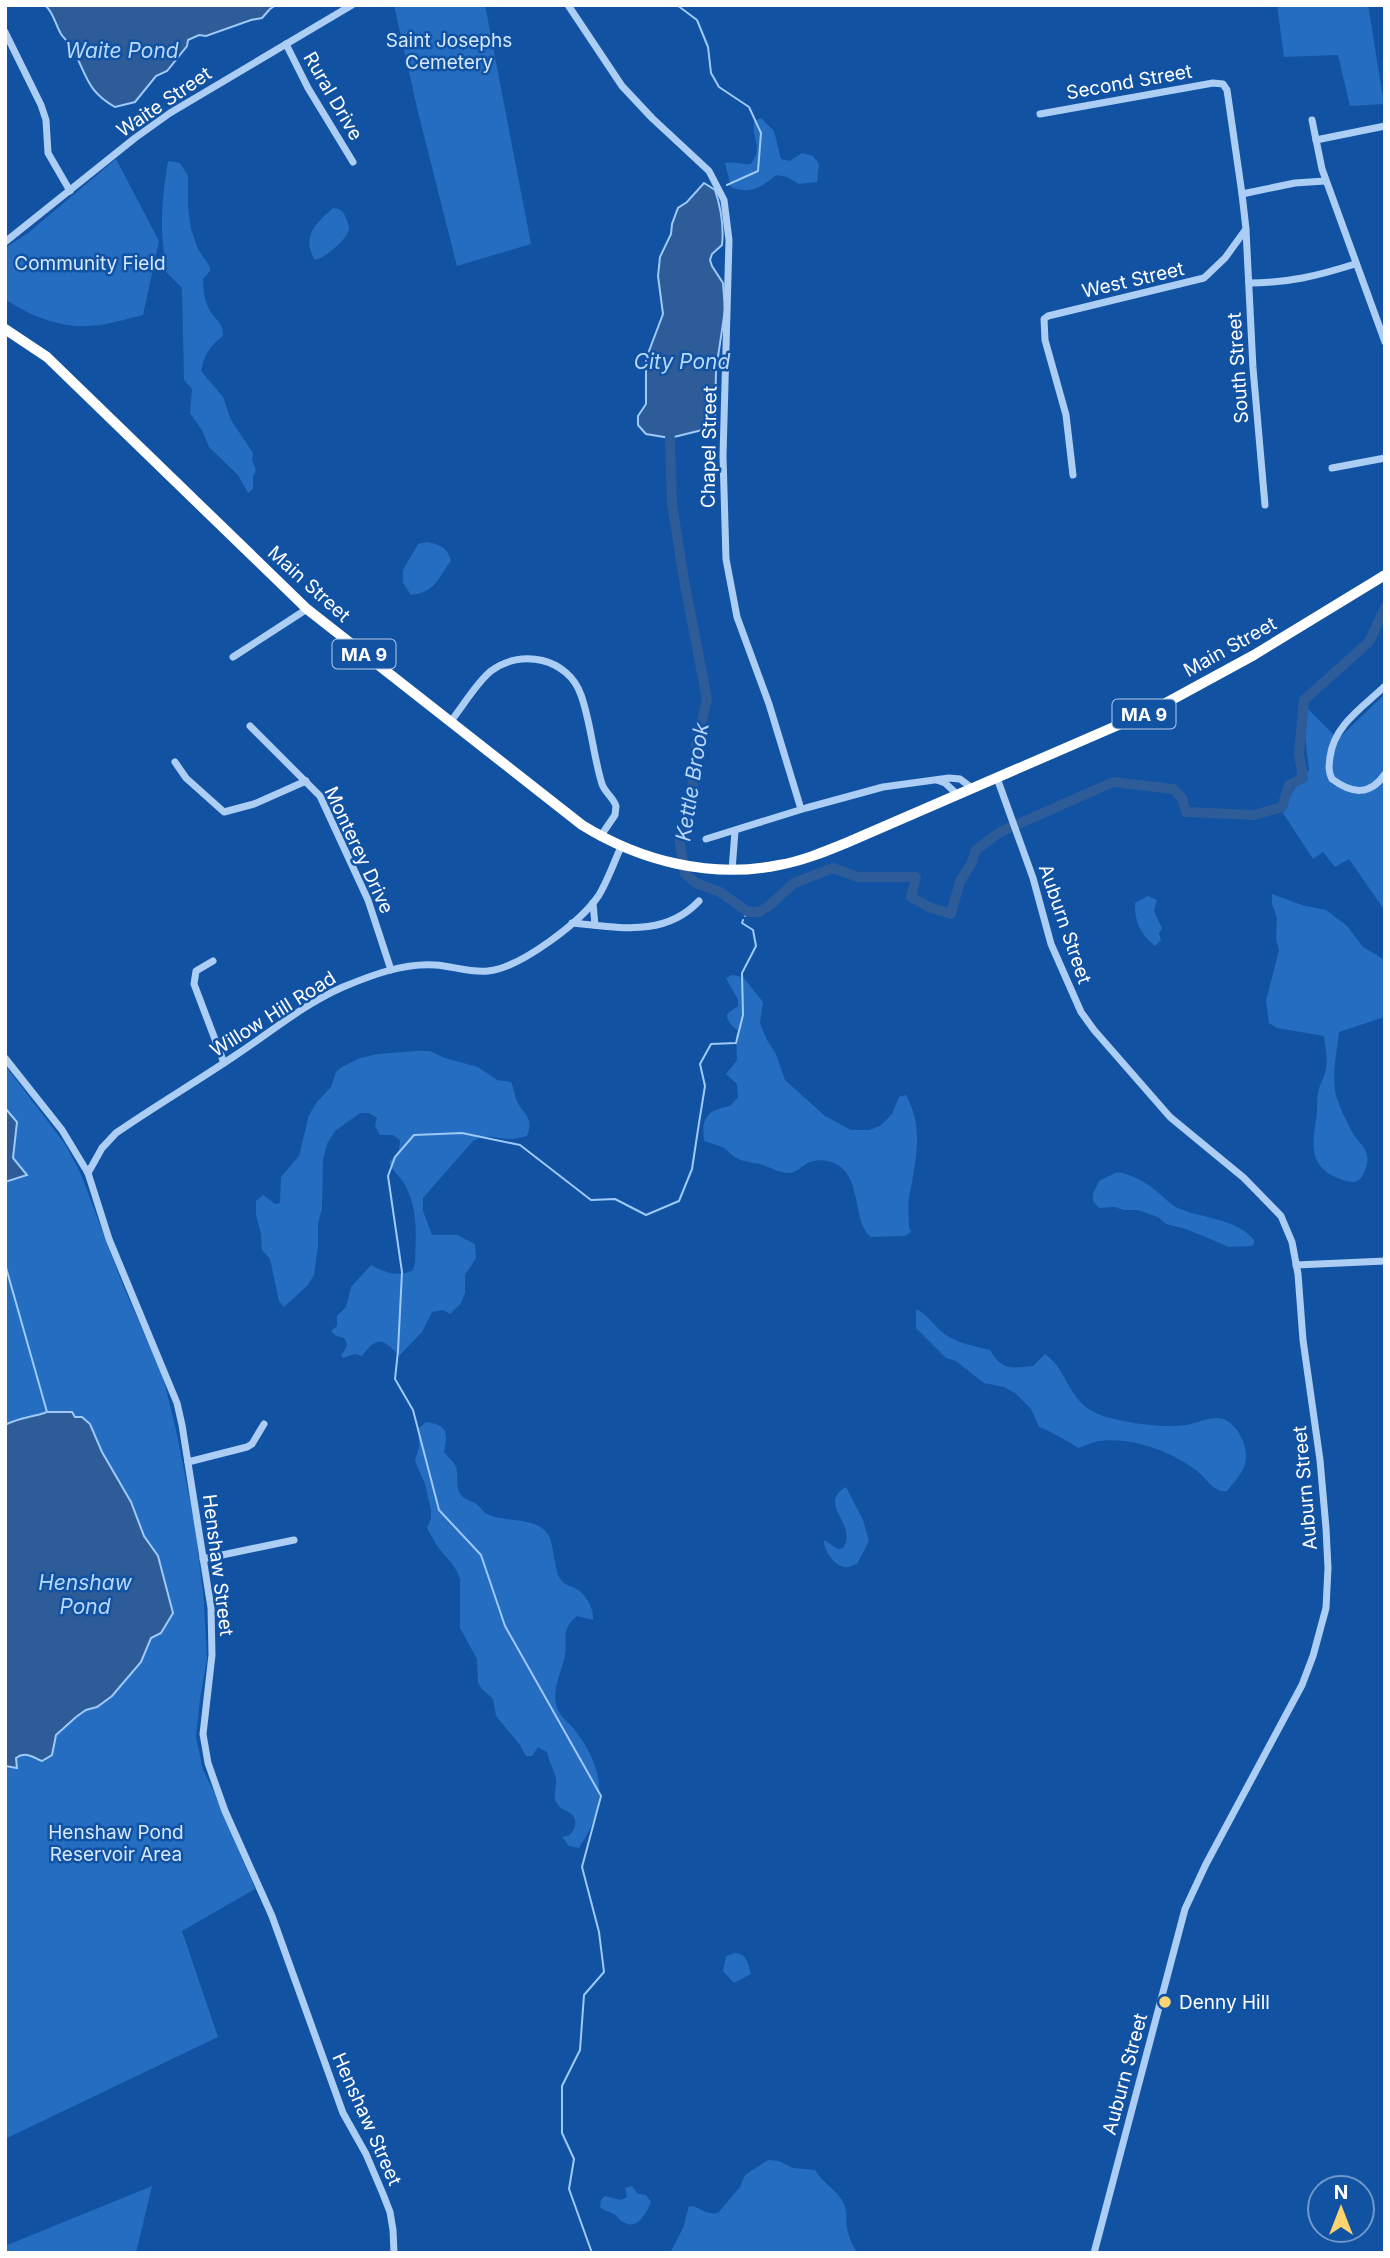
<svg xmlns="http://www.w3.org/2000/svg" width="1390" height="2258" viewBox="0 0 1390 2258" font-family="Inter,sans-serif">
  <style>
    .green { fill: #246dc1 }
    .water { fill: #2d5c98; stroke: #9ec9f8; stroke-width: 2 }
    .lines { fill: none; stroke-linecap: round; stroke-linejoin: round }
    .stream { stroke: #9ec9f8; stroke-width: 2 }
    .river { stroke: #2d5c98; stroke-width: 10 }
    .minor { stroke: #accef5; stroke-width: 7 }
    .highway { stroke: #fff; stroke-width: 10 }
    .poi-dot { fill: #ffd470; stroke: #1152a3; stroke-width: 2.5 }
    .labels { text-anchor: middle; dominant-baseline: central; stroke-width: 5; stroke-linejoin: round; paint-order: stroke }
    .shield { fill: #1152a3; stroke: #b8cbe3; stroke-width: 2 }
    .shield-label { font-size: 18px; font-weight: bold; fill: #fff }
    .park-label { font-size: 19px; fill: #d5e8fe; stroke: #1152a3 }
    .street-label { font-size: 19px; fill: #fff; stroke: #1152a3 }
    .poi-label { font-size: 19px; fill: #fff; stroke: #1152a3; text-anchor: start }
    .water-label { font-size: 21px; font-style: italic; fill: #b9d8fb; stroke: #1152a3 }
  </style>
  <rect width="100%" height="100%" fill="#1152a3"/>
  <g class="green">
    <path d="M394,5H485L531,244L457,266L417,108Z"/>
    <path d="M1277,5H1368L1384,104L1350,106L1338,55L1284,57Z"/>
    <path d="M761,118L774,131L781,159L790,161L802,153L813,156L819,164L817,182L799,184L787,177L776,175C762,187 750,195 731,187L725,163C734,161 742,165 751,164C764,145 751,140 754,121Z"/>
    <path d="M116,159L159,241L143,315C129,318 114,323 100,325C66,330 33,318 5,299V248L28,233Z"/>
    <path d="M168,161L180,163L188,176V207L191,229L198,249L210,267V271L203,279C203,289 204,298 208,307C213,319 224,322 223,336C210,345 204,356 201,371L223,397L231,420L253,453L252,460L256,470L253,476V489L248,493L238,475L209,447L202,430L190,413L192,389L184,380L182,288L165,271C165,260 164,252 163,242C160,218 164,185 168,161Z"/>
    <path d="M333,208C340,209 343,210 346,218C347,220 349,226 349,229C348,239 325,258 315,260C301,237 315,224 333,208Z"/>
    <path d="M427,542C441,545 447,547 451,561C437,579 436,592 411,595L403,583V570L418,544Z"/>
    <path d="M1385,694V911L1349,859L1335,867L1323,852L1313,859L1283,813L1293,791L1309,770L1304,726L1306,707L1338,739Z"/>
    <path d="M1272,894L1302,905L1326,910L1347,926L1363,947L1385,960V1017L1339,1032C1337,1052 1330,1083 1338,1101C1341,1111 1347,1121 1351,1130C1360,1147 1374,1149 1364,1173C1359,1184 1352,1183 1343,1180C1311,1169 1311,1150 1316,1120C1318,1111 1316,1102 1318,1093C1319,1085 1325,1077 1326,1068C1328,1058 1325,1046 1324,1036L1277,1028L1269,1023L1266,1001L1279,950L1276,939L1277,918L1272,904Z"/>
    <path d="M1148,896L1157,900L1154,911L1162,928L1159,933L1161,940L1155,946C1141,935 1134,921 1135,903Z"/>
    <path d="M732,975L743,977L763,1002L760,1023L767,1040L776,1054L785,1080L825,1116L851,1130H869L880,1126L892,1114L899,1097L906,1095C924,1127 916,1159 910,1193C907,1203 909,1216 909,1227L911,1232L905,1236L871,1237C854,1225 861,1187 843,1169C834,1160 819,1158 808,1163C800,1167 798,1172 789,1173C780,1173 771,1168 763,1165C754,1162 745,1163 737,1158C732,1156 728,1151 724,1148C718,1145 710,1143 704,1141C701,1118 707,1110 730,1106L738,1097L737,1084L726,1074L737,1060L736,1035L738,1031C732,1026 727,1022 727,1014L738,1006V1000L726,978Z"/>
    <path d="M416,1051H430L445,1058L478,1067L497,1080L511,1082C514,1088 514,1092 516,1099C522,1115 535,1115 527,1136C521,1137 515,1139 510,1139C496,1138 484,1133 472,1142L423,1198V1211L432,1235H457L475,1244L476,1258L465,1275V1293L461,1303L450,1314L443,1310L432,1312L422,1332L399,1356C384,1338 376,1336 362,1356L355,1354L343,1358L341,1355C346,1348 349,1345 344,1338L336,1336L331,1331L337,1326V1316L346,1307L351,1287L371,1265C384,1272 398,1278 413,1270L415,1263C416,1236 418,1208 405,1185C400,1176 392,1171 389,1162L399,1151L400,1140L393,1135H380L375,1126L377,1118L369,1113H360L335,1131L327,1144L323,1160L322,1208L318,1224V1246L314,1275L308,1285L284,1307L279,1301L270,1259L262,1250L261,1234L256,1215V1201L263,1195L275,1204L280,1203L281,1177L299,1156L309,1115L317,1102L331,1087L336,1072L342,1067L360,1058L378,1054Z"/>
    <path d="M5,1065L65,1144L80,1172L124,1288L163,1376L176,1430L195,1526L204,1602L207,1659L200,1699L196,1737L203,1770L216,1796L255,1889L182,1931L218,2037L5,2139Z"/>
    <path d="M1117,1172C1135,1175 1147,1183 1161,1195C1166,1199 1172,1206 1178,1208C1203,1219 1236,1218 1254,1240V1244L1251,1246L1229,1247L1186,1229L1166,1224L1158,1217L1138,1210H1124L1114,1207L1099,1208L1093,1201V1194L1099,1181Z"/>
    <path d="M916,1309C928,1314 935,1328 946,1335C959,1344 975,1346 990,1350C1002,1371 1012,1368 1033,1366L1045,1354C1068,1370 1068,1401 1096,1413C1115,1422 1166,1429 1186,1425C1196,1423 1207,1418 1218,1418C1236,1419 1250,1447 1245,1464C1242,1474 1234,1482 1227,1491C1214,1493 1207,1479 1197,1471C1171,1451 1132,1437 1099,1441C1092,1442 1085,1446 1078,1448C1072,1443 1048,1430 1039,1427L1031,1409L1015,1393L1004,1387L984,1383L956,1361L946,1358L916,1328Z"/>
    <path d="M426,1422C448,1425 448,1433 444,1452C447,1456 453,1461 455,1465C460,1474 454,1486 461,1495C465,1500 470,1500 475,1503C480,1506 483,1512 487,1514C505,1523 535,1516 548,1534C554,1543 554,1571 561,1580C565,1585 570,1586 575,1588C586,1594 594,1608 593,1620L577,1616C560,1630 568,1638 565,1655C562,1671 551,1690 557,1708C561,1719 571,1723 577,1733C607,1774 606,1807 579,1848L569,1846L562,1837L570,1835C574,1830 576,1826 575,1820C573,1811 564,1812 559,1806C551,1798 557,1788 556,1779C554,1770 549,1761 547,1752L538,1747L532,1756H526L520,1745L496,1716L493,1699L482,1689L478,1683L477,1659L460,1628V1580C456,1563 445,1558 436,1544C433,1539 430,1533 427,1528L431,1519V1510L425,1484L415,1461L419,1447L418,1429Z"/>
    <path d="M846,1487L863,1520L869,1541L857,1564C854,1565 848,1568 845,1567C834,1566 823,1549 824,1540L838,1549L843,1548C859,1525 816,1504 846,1487Z"/>
    <path d="M735,1953C747,1954 748,1963 751,1974L734,1983L723,1971L726,1956Z"/>
    <path d="M768,2160L779,2161L793,2168L815,2170C822,2183 838,2190 844,2204C848,2213 845,2223 848,2232C849,2239 854,2246 857,2253H670L683,2228L689,2206C701,2206 703,2215 718,2213L740,2187L745,2175Z"/>
    <path d="M152,2186L136,2253H5V2246Z"/>
    <path d="M632,2186L638,2194L646,2195L651,2202C646,2213 638,2231 623,2222C616,2218 621,2219 614,2214C608,2211 605,2212 600,2207L601,2200L605,2196L621,2200L627,2197L625,2188Z"/>
  </g>
  <g class="water">
    <path d="M45,5H276L270,9L262,18L251,20L206,36L199,35L188,40L187,46L167,71L156,76L135,102L115,107C88,92 87,77 74,51C71,44 65,40 61,34C55,24 54,13 45,5Z"/>
    <path d="M704,183L715,190C721,208 724,226 722,245L712,254L710,260L712,266L723,283L725,310L716,370L715,420L706,429L670,438L646,434L638,425V416L646,404V359L663,314L658,276L660,257L671,234L672,224L678,208L687,202Z"/>
    <path d="M5,1108L17,1122L13,1158L27,1175L5,1182Z"/>
    <path d="M47,1412H72L75,1417H82L90,1424L102,1452L131,1502L144,1536L158,1556L173,1613L161,1633L151,1638L141,1662L112,1696L97,1707L86,1710L76,1717L56,1735L52,1755L42,1761C33,1757 25,1751 16,1758L17,1768L5,1766V1425C22,1416 31,1418 47,1412Z"/>
  </g>
  <g class="lines">
    <g class="stream">
      <path d="M677,5L697,20L708,47L711,73L719,87L749,107L761,133L758,171L727,185"/>
      <path d="M745,916L748,912"/>
      <path d="M5,1264L47,1412"/>
      <path d="M592,2253L569,2189L574,2159L562,2133V2086L580,2050L584,1995L604,1972L599,1932L582,1867L601,1796L505,1626L481,1555L439,1510L413,1410L395,1379L398,1351L402,1272L388,1176L395,1157L414,1135L462,1133L520,1145L591,1200L615,1199L646,1215L679,1201L692,1169L699,1123L705,1086L700,1064L711,1044L736,1043L743,1015L742,973L756,946L753,930L742,923L743,920"/>
    </g>
    <path class="river" d="M670,438L672,504L684,580L707,699L696,746L691,805L679,838L685,874L696,883L720,892L748,912H759L770,905L794,883L833,868L858,877H916L911,897L929,907L951,914L960,881L971,864L976,850L1000,832L1113,782L1173,789L1182,798L1186,812L1254,815L1282,807L1289,785L1303,778L1299,754L1304,700L1369,642L1385,608"/>
    <g class="minor">
      <path d="M568,5L622,86L652,118L709,171L724,200L729,240L723,456L726,559L737,617L769,704L801,809"/>
      <path d="M5,32L41,105L46,120L48,153L70,191"/>
      <path d="M286,44L308,88L353,162"/>
      <path d="M1040,114L1213,83L1223,84L1227,90L1242,194"/>
      <path d="M1312,120L1322,169L1385,342"/>
      <path d="M1316,140L1385,126"/>
      <path d="M1246,230L1253,368L1265,505"/>
      <path d="M5,242L135,138L170,113L352,5"/>
      <path d="M1249,283C1288,283 1317,276 1355,264"/>
      <path d="M1332,468L1385,458"/>
      <path d="M1073,475L1066,415L1045,340L1044,319L1048,316L1204,278L1225,258L1246,229L1242,194L1295,183L1325,181"/>
      <path d="M233,657L307,609"/>
      <path d="M1385,686C1363,707 1334,725 1330,757C1329,765 1328,772 1332,779C1352,794 1370,796 1385,774"/>
      <path d="M451,721C463,706 477,682 491,671C521,648 568,658 581,695C591,723 593,755 602,784C605,793 613,797 616,806L615,815L600,837"/>
      <path d="M250,726L320,796L368,900L391,970"/>
      <path d="M175,762L186,778L224,812L254,804L306,781"/>
      <path d="M997,778L1033,878L1051,944L1081,1012L1094,1030L1170,1117L1244,1178L1281,1216L1292,1242L1298,1274L1303,1340L1320,1460L1326,1528L1328,1568L1326,1608L1313,1656L1302,1685L1206,1864L1185,1909L1094,2253"/>
      <path d="M937,780L945,783L958,795"/>
      <path d="M706,839L806,808L883,787L949,778L960,779L972,788"/>
      <path d="M732,870L735,831"/>
      <path d="M593,903L595,925"/>
      <path d="M572,923C618,927 664,938 699,901"/>
      <path d="M213,961L196,971L194,984L224,1063"/>
      <path d="M5,1058L62,1130L88,1173L109,1239L177,1403L182,1425L211,1608L212,1655L203,1734L208,1763L225,1811L272,1916L343,2113L366,2154L383,2194L390,2212L393,2230L394,2253"/>
      <path d="M88,1173L102,1148L116,1133C155,1106 196,1082 236,1055C271,1032 304,1004 343,987C372,975 403,963 435,965C453,966 470,973 488,971C520,968 581,922 599,895C608,880 614,862 621,847"/>
      <path d="M1296,1265L1385,1261"/>
      <path d="M188,1462L247,1447L252,1444L264,1424"/>
      <path d="M203,1559L294,1540"/>
    </g>
    <path class="highway" d="M5,329L47,357L307,609L582,825C640,861 711,879 779,865C802,861 824,852 846,843L1153,710L1254,655L1385,575"/>
  </g>
  <circle class="poi-dot" cx="1165" cy="2002" r="7"/>
  <g class="labels">
    <g class="shield">
      <rect x="332.5" y="639.5" width="63" height="29" rx="5"/>
      <rect x="1112.5" y="699.5" width="63" height="29" rx="5"/>
    </g>
    <g class="shield-label">
      <text x="364" y="654">MA 9</text>
      <text x="1144" y="714">MA 9</text>
    </g>
    <g class="park-label">
      <text x="449" y="40">Saint Josephs<tspan x="449" dy="22">Cemetery</tspan></text>
      <text x="90" y="263">Community Field</text>
      <text x="116" y="1832">Henshaw Pond<tspan x="116" dy="22">Reservoir Area</tspan></text>
    </g>
    <g class="street-label">
      <text transform="translate(1129 82) rotate(-10)">Second Street</text>
      <text transform="translate(333 96) rotate(60)">Rural Drive</text>
      <text transform="translate(164 102) rotate(-34)">Waite Street</text>
      <text transform="translate(1133 280) rotate(-13)">West Street</text>
      <text transform="translate(1238 368) rotate(-94)">South Street</text>
      <text transform="translate(709 447) rotate(-89)">Chapel Street</text>
      <text transform="translate(309 584) rotate(42)">Main Street</text>
      <text transform="translate(1230 647) rotate(-29)">Main Street</text>
      <text transform="translate(359 850) rotate(65)">Monterey Drive</text>
      <text transform="translate(1065 924) rotate(71)">Auburn Street</text>
      <text transform="translate(273 1014) rotate(-32)">Willow Hill Road</text>
      <text transform="translate(1305 1488) rotate(-95)">Auburn Street</text>
      <text transform="translate(218 1565) rotate(83)">Henshaw Street</text>
      <text transform="translate(1125 2074) rotate(-75)">Auburn Street</text>
      <text transform="translate(367 2119) rotate(66)">Henshaw Street</text>
    </g>
    <g class="poi-label">
      <text x="1179" y="2002">Denny Hill</text>
    </g>
    <g class="water-label">
      <text x="122" y="50">Waite Pond</text>
      <text x="682" y="361">City Pond</text>
      <text transform="translate(692 782) rotate(-81)">Kettle Brook</text>
      <text x="85" y="1582">Henshaw<tspan x="85" dy="24">Pond</tspan></text>
    </g>
  </g>
  <rect width="1390" height="2258" fill="none" stroke="#ffffff" stroke-width="14"/>
  <g transform="translate(1341 2209)"><circle r="33" fill="#1152a3" stroke="#7097c8" stroke-width="2"/>
  <path d="M0-5L12 26L0 18L-12 26Z" fill="#ffd470"/>
  <text y="-10" font-size="19" font-weight="bold" text-anchor="middle" fill="#ffffff">N</text>
  </g>
</svg>
